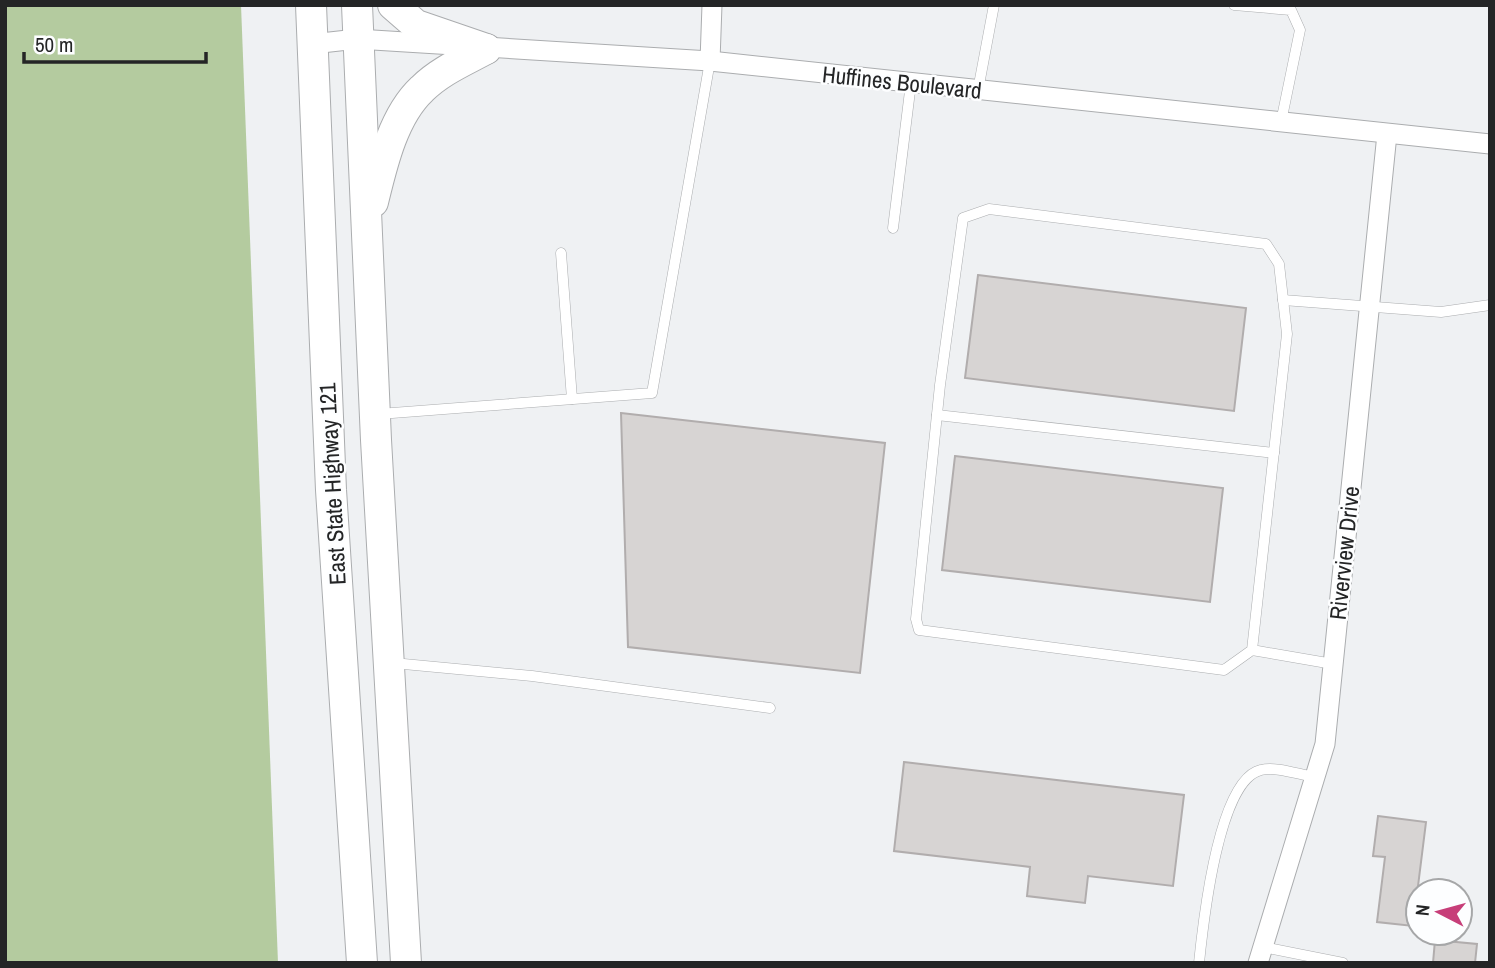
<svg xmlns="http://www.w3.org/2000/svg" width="1495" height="968" viewBox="0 0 1495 968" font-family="'Archivo Narrow',sans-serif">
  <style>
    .green { fill: #b4cb9f }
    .building { fill: #d7d4d3; stroke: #b1adad; stroke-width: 2 }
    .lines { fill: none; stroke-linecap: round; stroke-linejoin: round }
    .service-casing { stroke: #abadaf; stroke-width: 11 }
    .minor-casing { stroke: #abadaf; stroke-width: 21 }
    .primary-casing { stroke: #abadaf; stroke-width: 32 }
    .service { stroke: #fff; stroke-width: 10 }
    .minor { stroke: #fff; stroke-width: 19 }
    .primary { stroke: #fff; stroke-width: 30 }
    .labels { text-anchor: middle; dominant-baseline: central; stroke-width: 5; stroke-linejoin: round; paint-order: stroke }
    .street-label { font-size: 23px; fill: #242526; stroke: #fdfeff }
  </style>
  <rect width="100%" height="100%" fill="#eff1f3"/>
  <path class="green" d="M5,5H241L278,963H5Z"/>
  <g class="building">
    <path d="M978,275L1246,308L1234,411L965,378Z"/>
    <path d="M621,413L885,443L860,673L628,647Z"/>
    <path d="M955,456L1223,488L1210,602L942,570Z"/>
    <path d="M904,762L1184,795L1173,886L1088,876L1085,903L1027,896L1030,867L894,851Z"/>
    <path d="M1378,816L1426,822L1413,926L1377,922L1385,857L1373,856Z"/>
    <path d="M1435,940L1477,944L1475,963H1433Z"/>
  </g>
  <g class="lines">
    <defs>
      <g id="service">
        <path d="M1234,5L1291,10L1300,30L1281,122"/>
        <path d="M978,90L994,5"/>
        <path d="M893,228L911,83"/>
        <path d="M561,253L572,399"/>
        <path d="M1283,300L1441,312L1490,305"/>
        <path d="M379,414L652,393L710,61"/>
        <path d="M937,415L1274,453"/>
        <path d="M1252,650L1287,334L1279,264L1266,244L989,209L963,218L940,385L916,619L919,630L1224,670L1252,650L1333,664"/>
        <path d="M393,663L532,676L770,708"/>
        <path d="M1263,947L1343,963"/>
        <path d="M1199,963C1203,924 1218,779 1261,770C1276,766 1300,775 1315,777"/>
      </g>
      <g id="minor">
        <path d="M312,44L357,39L710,61L1490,144"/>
        <path d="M710,61L712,5"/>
        <path d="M1258,963L1325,744L1387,134"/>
      </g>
      <g id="primary">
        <path d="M311,5L331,490L362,963"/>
        <path d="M357,5L376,440L406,963"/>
        <path d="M393,5L416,25L486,49"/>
        <path d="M373,202C382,165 393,116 422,89C440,71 464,61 486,49"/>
      </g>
    </defs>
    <use href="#service" class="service-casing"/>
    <use href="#minor" class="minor-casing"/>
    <use href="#primary" class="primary-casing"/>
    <use href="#service" class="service"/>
    <use href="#minor" class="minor"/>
    <use href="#primary" class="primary"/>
  </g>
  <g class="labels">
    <g class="street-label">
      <text transform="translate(902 82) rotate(6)">Huffines Boulevard</text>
      <text transform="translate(332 484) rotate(-93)">East State Highway 121</text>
      <text transform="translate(1344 553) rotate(-84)">Riverview Drive</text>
    </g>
  </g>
  <rect width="1495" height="968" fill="none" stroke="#242526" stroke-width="14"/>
  <g transform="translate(1439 912) rotate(276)"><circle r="33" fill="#fdfeff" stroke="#a6a7a8" stroke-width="2"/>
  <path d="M0-5L12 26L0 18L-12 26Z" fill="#c73e79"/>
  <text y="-10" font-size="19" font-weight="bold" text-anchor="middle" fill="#242526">N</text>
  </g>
  <path d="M24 52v10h182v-10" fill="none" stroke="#242526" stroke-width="3.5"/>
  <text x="35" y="52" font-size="21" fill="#242526" stroke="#fdfeff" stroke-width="5" paint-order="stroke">50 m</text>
</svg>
